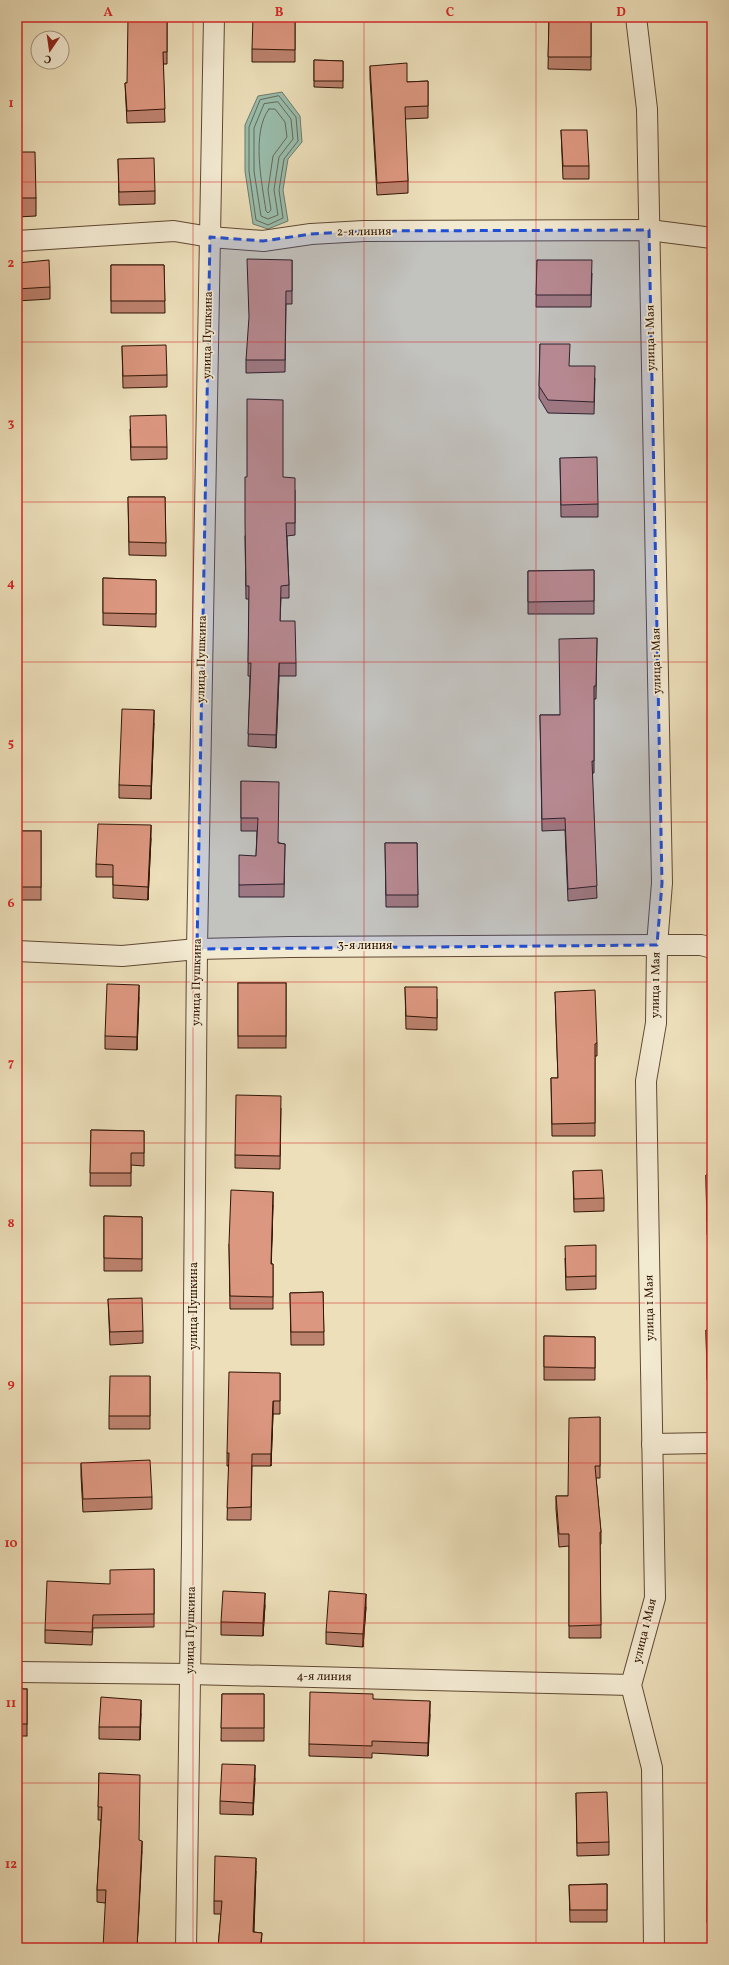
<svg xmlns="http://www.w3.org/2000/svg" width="729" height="1965" viewBox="0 0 729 1965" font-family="Vollkorn,serif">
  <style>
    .water { fill: #99bdac; stroke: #6f7a69 }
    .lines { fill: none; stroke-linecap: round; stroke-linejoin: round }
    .shore { stroke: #656958; stroke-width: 1 }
    .minor-casing { stroke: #604832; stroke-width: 22 }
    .minor { stroke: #f3ead2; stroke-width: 20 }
    .wall { fill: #bd826e; stroke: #311505 }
    .shaded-wall { fill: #9a6a5a; stroke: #311505 }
    .building { fill: #dc9780; stroke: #311505 }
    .marked { fill: #1d4ed8; fill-opacity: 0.2; stroke: #1d4ed8; stroke-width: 3; stroke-dasharray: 8 5; stroke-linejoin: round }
    .grid { fill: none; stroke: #d62828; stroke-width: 1; stroke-opacity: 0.55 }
    .labels { text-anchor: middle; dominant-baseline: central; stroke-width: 3.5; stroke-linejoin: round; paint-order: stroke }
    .street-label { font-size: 12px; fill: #311505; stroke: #f3ead2 }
    .neatline { fill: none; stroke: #d62828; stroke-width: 1.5 }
    .grid-label { font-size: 13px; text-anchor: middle; font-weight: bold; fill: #d62828 }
  </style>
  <rect width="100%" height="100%" fill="#ecdfba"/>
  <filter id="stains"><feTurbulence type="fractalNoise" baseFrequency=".005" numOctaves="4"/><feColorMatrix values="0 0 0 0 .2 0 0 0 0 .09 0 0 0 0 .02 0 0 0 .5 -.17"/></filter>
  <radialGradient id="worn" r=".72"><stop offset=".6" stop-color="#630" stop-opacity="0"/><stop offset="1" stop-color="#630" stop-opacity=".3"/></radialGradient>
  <path class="water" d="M282,92L300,116L302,142L288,159L283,190L288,221L268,229L253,224L245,171V125L258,96Z"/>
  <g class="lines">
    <g class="shore">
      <path d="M279,96L296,117L298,141L284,159L279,190L283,218L268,225L256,220L249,171V127L260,100Z"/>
      <path d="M278,102L291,119L293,139L279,157L274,190L278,215L268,219L261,216L254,171V128L264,104Z"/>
      <path d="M269,109H275L285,122L287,137L273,156L268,190L271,210L268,213L266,211C262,183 251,133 269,109Z"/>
    </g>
    <defs>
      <g id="minor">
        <path d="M636,17L647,109L662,883L657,945L656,1023L646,1081L655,1598L631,1685L652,1768L654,1948"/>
        <path d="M17,241L174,231L210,237L263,241L311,234L364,231L649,230L712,238"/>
        <path d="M17,951L122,956L197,949L290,947L657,945H701L712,948"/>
        <path d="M652,1444L712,1443"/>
        <path d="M17,1672L190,1674L631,1685"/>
        <path d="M186,1948L192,1545L197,949L214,17"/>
      </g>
    </defs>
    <use href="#minor" class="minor-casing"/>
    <use href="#minor" class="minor"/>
  </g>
  <g class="wall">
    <path d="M167,17V64H163L165,122L127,123L125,83H127Z"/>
    <path d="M295,17V62H252V49Z"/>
    <path d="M591,17V70L548,69L549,20Z"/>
    <path d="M314,60L343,61V88L314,87Z"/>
    <path d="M370,66L407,82L428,81V118L405,119L408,181V193L377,195L370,78Z"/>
    <path d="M561,130L589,166V179H563Z"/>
    <path d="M17,152L36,198V216L17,217Z"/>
    <path d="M118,159L155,191V204L119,205Z"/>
    <path d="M292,260V304H286L285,372L246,373V360Z"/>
    <path d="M537,260L592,273L591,307H536Z"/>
    <path d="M17,263L50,287V299L17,301Z"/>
    <path d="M111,265H164L165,313H111Z"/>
    <path d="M540,344L569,366L595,378L594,414L548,413L539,398Z"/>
    <path d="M122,346L167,375V387L123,388Z"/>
    <path d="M130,429L167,447V459L131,460Z"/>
    <path d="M560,458L598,504V517H561Z"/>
    <path d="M283,477L295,490V535L287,536L289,585V598H281L280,621L296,663V676H279L276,748L248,746L250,676H248L249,599H246L245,536Z"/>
    <path d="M128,497H165L166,556L129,555Z"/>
    <path d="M712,557V602H711Z"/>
    <path d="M594,570V614H528V571Z"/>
    <path d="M103,578L156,580V627L103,625Z"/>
    <path d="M597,638L596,699H594V773H592L597,898L568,901L565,830L542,831L540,715H560Z"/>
    <path d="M154,723L151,799L119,798V785Z"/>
    <path d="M241,781L279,843L285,844L284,897H239V885L256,856L257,831H241Z"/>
    <rect x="17" y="831" width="24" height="69"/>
    <path d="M151,838L148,900L113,898V877H96V864Z"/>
    <path d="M385,843H417L418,907H386Z"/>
    <path d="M17,981H19L20,1043H17Z"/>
    <rect x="238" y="983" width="48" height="65"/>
    <path d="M405,987L437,999V1030L406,1029Z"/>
    <path d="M555,992L597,1043V1056H595V1136H552L551,1078H558Z"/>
    <path d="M139,997L137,1050L105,1049V1036Z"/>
    <path d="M712,1006V1053H711Z"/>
    <path d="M709,1087H712V1141H710Z"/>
    <path d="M281,1108L280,1169L235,1168V1155Z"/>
    <path d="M91,1130L144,1131V1166L131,1165V1186H90Z"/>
    <path d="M573,1171L604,1198V1211L574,1212Z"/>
    <path d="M706,1175H712V1301H708L709,1235H707Z"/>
    <path d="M273,1205L271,1264H273V1309H230L229,1244Z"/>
    <path d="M104,1216L142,1217V1271H104Z"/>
    <path d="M565,1258L596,1276V1289L566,1290Z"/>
    <path d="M323,1292L324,1345H291L290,1293Z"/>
    <path d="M108,1299L143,1331V1343L110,1345Z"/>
    <path d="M706,1330H712V1380H707Z"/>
    <path d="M544,1336L595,1337V1380H544Z"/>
    <path d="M280,1373V1414H273L271,1466H252L251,1520H227L229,1466H227V1453Z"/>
    <path d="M150,1376V1429H109V1416Z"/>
    <path d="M600,1417V1478H596L601,1532V1544L600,1545L601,1638H569V1546L559,1547L556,1509V1496H568Z"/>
    <path d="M81,1463L152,1497V1509L83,1512L81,1476Z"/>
    <path d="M154,1569V1627L93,1628L92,1645L45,1643V1630L110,1584Z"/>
    <path d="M265,1605L263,1636L221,1635V1622Z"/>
    <path d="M366,1607L363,1647L326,1644V1632Z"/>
    <rect x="17" y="1689" width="10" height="47"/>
    <path d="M222,1694H264V1741H221Z"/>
    <path d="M373,1699L430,1714L428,1756L372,1753V1758L309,1756V1744Z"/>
    <path d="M709,1705H712V1761L710,1762Z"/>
    <path d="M141,1713L140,1740L99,1739V1727Z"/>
    <path d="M99,1773L139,1840L142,1853L105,1903L97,1902V1890L101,1820H98Z"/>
    <path d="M255,1778L253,1815L220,1814V1801Z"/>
    <path d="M576,1793L609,1842V1855L577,1856Z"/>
    <path d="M712,1795V1844H709V1831Z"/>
    <path d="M256,1871L254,1932L262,1933L261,1948H218L221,1914H214V1901Z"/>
    <path d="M712,1881V1923H707V1910Z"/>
    <path d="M607,1884V1922H570L569,1885Z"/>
  </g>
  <g class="shaded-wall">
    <path d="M279,663V676L276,748V735Z"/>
    <path d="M154,710V723L151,799V786Z"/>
    <path d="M151,825V838L148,900V887Z"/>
    <path d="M139,985V997L137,1050V1037Z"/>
    <path d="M273,1192V1205L271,1276V1264Z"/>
    <path d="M273,1401V1414L271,1466V1454Z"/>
    <path d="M265,1593V1605L263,1636V1623Z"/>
    <path d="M366,1594V1607L363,1647V1634Z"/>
    <path d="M141,1700V1713L140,1740V1727Z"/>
    <path d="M430,1701V1714L428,1756V1743Z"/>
    <path d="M255,1765V1778L253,1815V1803Z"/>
    <path d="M142,1841V1853L137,1948Z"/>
    <path d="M256,1858V1871L253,1944V1932Z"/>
  </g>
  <g class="building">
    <path d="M128,17H167V52H163L165,109L127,111L125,83H127Z"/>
    <path d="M253,17H295V50L252,49Z"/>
    <path d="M551,17H591V57H548L549,20H551Z"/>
    <path d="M314,60L343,61V81H314Z"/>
    <path d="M407,63V82L428,81V106L405,107L408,181L377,183L370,66Z"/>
    <path d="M561,130H587L589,166H563Z"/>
    <path d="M17,152H35L36,198H17Z"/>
    <path d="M154,158L155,191L119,192L118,159Z"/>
    <path d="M247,259L292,260V291H286L285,360H246L249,317Z"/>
    <path d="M49,260L50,287L17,289V263Z"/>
    <path d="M537,260H592L591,295H536Z"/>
    <path d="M111,265H164L165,301H111Z"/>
    <path d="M540,344H570L569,366H595L594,402L548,400L539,386Z"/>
    <path d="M166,345L167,375L123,376L122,346Z"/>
    <path d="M247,399L283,400V477L295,478V523H286L289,585L281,586L280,621H295L296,663H279L276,735L248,734L251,663H248L249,586H246L245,523V477H247Z"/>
    <path d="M166,415L167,447H131L130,416Z"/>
    <path d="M597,457L598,504L561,505L560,458Z"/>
    <path d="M128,497H165L166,543L129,542Z"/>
    <path d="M712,557V590H711Z"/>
    <path d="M594,570V601L528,602V571Z"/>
    <path d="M103,578L156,580V614L103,613Z"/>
    <path d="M597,638L596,686H594V761H592L597,886L568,889L565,818L542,819L540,715H560L559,639Z"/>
    <path d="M122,709L154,710L151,786L119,785Z"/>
    <path d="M241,781L279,782L278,843L285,844L284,884L239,885V855L256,856L258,818H241Z"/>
    <path d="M98,824L151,825L148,887L113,885V865L96,864Z"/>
    <rect x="17" y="831" width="24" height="56"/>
    <path d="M385,843H417L418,895H386Z"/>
    <path d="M17,981H19L20,1031H17Z"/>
    <rect x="238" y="983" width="48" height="53"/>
    <path d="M107,984L139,985L137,1037L105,1036Z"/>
    <path d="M405,987H437V1018L406,1016Z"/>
    <path d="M595,990L597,1043L595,1044V1123L552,1124L551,1078H558L555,992Z"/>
    <path d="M712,1006V1040H711Z"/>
    <path d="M709,1087H712V1129H710Z"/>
    <path d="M236,1095L281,1096L280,1156L235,1155Z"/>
    <path d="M91,1130L144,1131V1153H131V1173H90Z"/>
    <path d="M602,1170L604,1198L574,1199L573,1171Z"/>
    <path d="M706,1175H712V1288H708L709,1222H707Z"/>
    <path d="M231,1190L273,1192L271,1264H273V1297L230,1296L229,1244Z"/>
    <path d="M104,1216L142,1217V1259L104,1258Z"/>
    <path d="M596,1245V1276L566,1277L565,1246Z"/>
    <path d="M323,1292L324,1332H291L290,1293Z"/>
    <path d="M142,1298L143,1331L110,1332L108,1299Z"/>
    <path d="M706,1330H712V1367H707Z"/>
    <path d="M544,1336L595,1337V1368L544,1367Z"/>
    <path d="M229,1372L280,1373V1401H273L271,1454H252L251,1507L227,1508L229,1453H227Z"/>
    <path d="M110,1376H150V1416H109Z"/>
    <path d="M600,1417V1466H595L601,1532H600L601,1625L569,1626V1534H559L556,1496H568L569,1418Z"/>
    <path d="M150,1460L152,1497L83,1499L81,1463Z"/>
    <path d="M154,1569V1614L93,1615L92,1632L45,1630L47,1581L110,1584V1570Z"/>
    <path d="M223,1591L265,1593L263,1623L221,1622Z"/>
    <path d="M329,1591L366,1594L363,1634L326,1632Z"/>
    <rect x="17" y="1689" width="10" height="35"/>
    <path d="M310,1692L373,1694V1699L430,1701L428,1743L372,1741V1746L309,1744Z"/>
    <path d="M222,1694H264V1728H221Z"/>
    <path d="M101,1697L141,1700L140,1727H99Z"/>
    <path d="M709,1705H712V1749H710Z"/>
    <path d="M222,1764L255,1765L253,1803L220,1801Z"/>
    <path d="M99,1773L140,1775L139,1840L142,1841L137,1948H103L106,1890H97L102,1807H98Z"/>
    <path d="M607,1792L609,1842L577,1843L576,1793Z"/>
    <path d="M711,1795H712V1831H709Z"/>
    <path d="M215,1856L256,1858L253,1932L262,1933L260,1948H218L222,1901H214Z"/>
    <rect x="707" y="1881" width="5" height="29"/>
    <path d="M607,1884V1910H570L569,1885Z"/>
  </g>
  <path class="marked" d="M649,230L662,883L657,945L197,949L210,237L263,241L311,234L364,231Z"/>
  <path class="grid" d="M193,17V1948M364,17V1948M536,17V1948M17,182H712M17,342H712M17,502H712M17,662H712M17,822H712M17,982H712M17,1143H712M17,1303H712M17,1463H712M17,1623H712M17,1783H712"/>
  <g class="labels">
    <g class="street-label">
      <text transform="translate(364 232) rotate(-1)">2-я линия</text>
      <text transform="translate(208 335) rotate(-89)">улица Пушкина</text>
      <text transform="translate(651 338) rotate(-91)">улица 1 Мая</text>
      <text transform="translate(202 659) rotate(-89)">улица Пушкина</text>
      <text transform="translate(657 661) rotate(-91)">улица 1 Мая</text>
      <text x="365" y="946">3-я линия</text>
      <text transform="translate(197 982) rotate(-89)">улица Пушкина</text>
      <text transform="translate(656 985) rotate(-89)">улица 1 Мая</text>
      <text transform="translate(194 1306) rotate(-90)">улица Пушкина</text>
      <text transform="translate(650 1308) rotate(-91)">улица 1 Мая</text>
      <text transform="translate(191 1630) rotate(-89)">улица Пушкина</text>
      <text transform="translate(645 1631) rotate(-76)">улица 1 Мая</text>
      <text transform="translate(324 1677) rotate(1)">4-я линия</text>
    </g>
  </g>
  <rect width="729" height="1965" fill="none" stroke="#ecdfba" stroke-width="44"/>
  <g transform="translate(50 50) rotate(193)"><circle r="19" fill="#f3ead2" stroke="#a59580"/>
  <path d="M0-3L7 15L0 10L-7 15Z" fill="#8f2418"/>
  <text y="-6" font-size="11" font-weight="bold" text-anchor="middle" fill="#311505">С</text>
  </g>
  <rect x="22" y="22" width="685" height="1921" class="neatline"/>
  <g class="grid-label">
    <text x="108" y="16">A</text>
    <text x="279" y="16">B</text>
    <text x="450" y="16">C</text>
    <text x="621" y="16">D</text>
    <text x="11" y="107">1</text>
    <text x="11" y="267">2</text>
    <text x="11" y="427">3</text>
    <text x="11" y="587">4</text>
    <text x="11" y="747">5</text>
    <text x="11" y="907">6</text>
    <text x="11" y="1067">7</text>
    <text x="11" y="1227">8</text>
    <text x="11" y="1387">9</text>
    <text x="11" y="1547">10</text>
    <text x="11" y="1707">11</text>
    <text x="11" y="1868">12</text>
  </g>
  <rect width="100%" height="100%" filter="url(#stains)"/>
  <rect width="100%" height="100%" fill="url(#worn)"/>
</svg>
